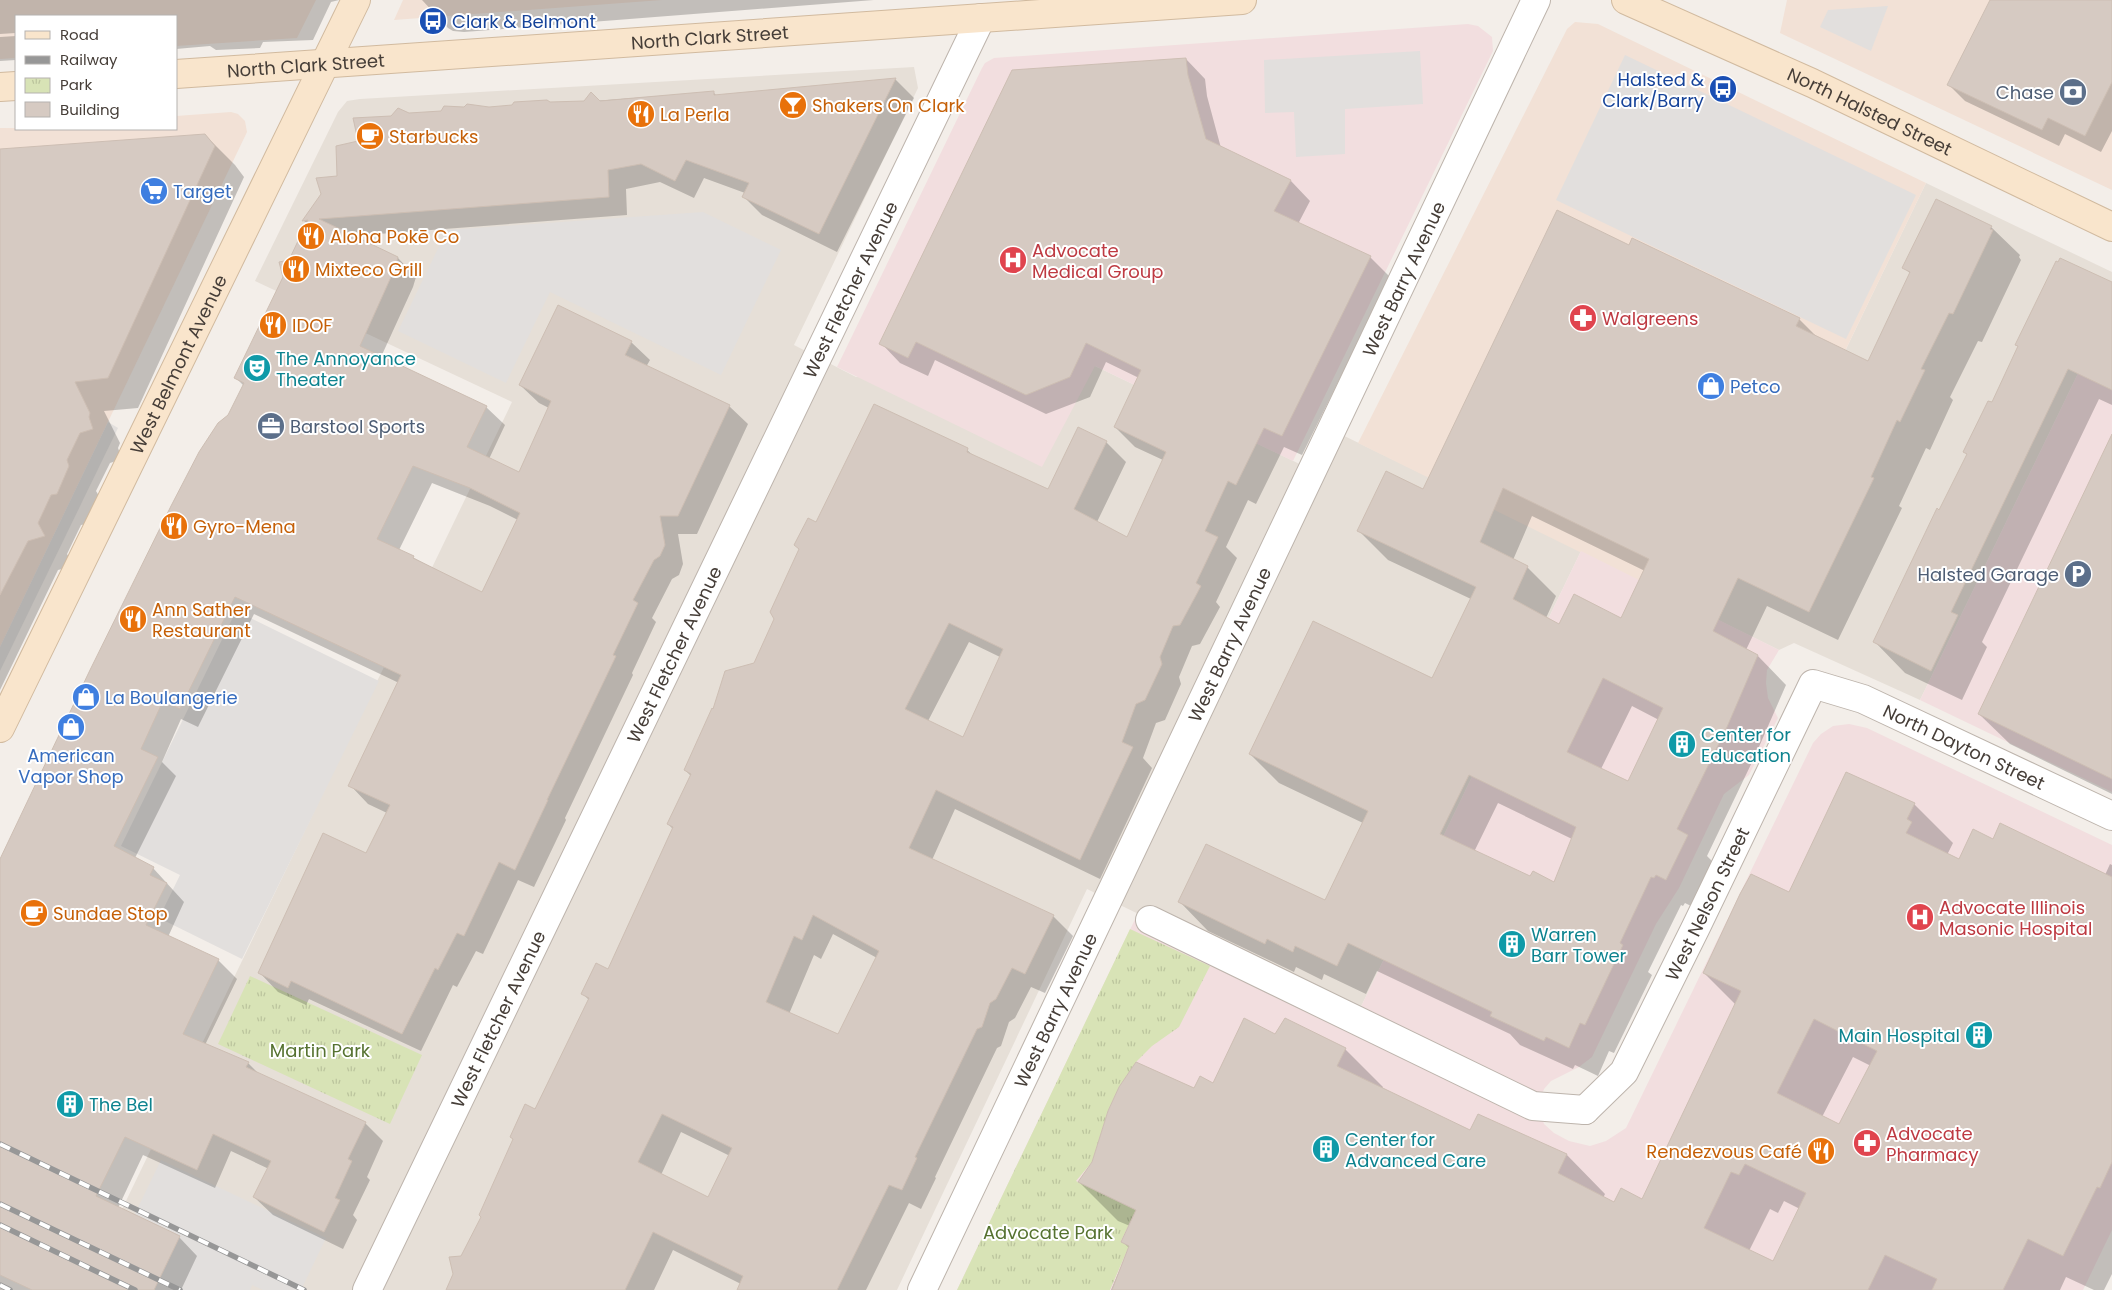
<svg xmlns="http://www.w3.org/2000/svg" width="2112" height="1290" viewBox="0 0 2112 1290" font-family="Poppins,sans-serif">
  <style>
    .residential { fill: #e6dfd7 }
    .commercial { fill: #f2e1d6 }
    .medical { fill: #f2dedf }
    .park { fill: url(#park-tufts) }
    .parking { fill: #e2dfdd }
    .shadow { fill: #0003; fill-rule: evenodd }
    .building { fill: #d6cac2; stroke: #cdbeb3; fill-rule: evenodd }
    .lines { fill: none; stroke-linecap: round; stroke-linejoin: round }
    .pedestrian-casing { stroke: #bdb4ac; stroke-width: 30 }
    .minor-casing { stroke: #bdb4ac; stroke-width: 30 }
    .secondary-casing { stroke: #d1ba9f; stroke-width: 30 }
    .pedestrian { stroke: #fff; stroke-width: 28 }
    .minor { stroke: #fff; stroke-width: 28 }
    .secondary { stroke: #f9e5cc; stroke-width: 28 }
    .rail-casing { stroke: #979797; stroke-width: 5.5 }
    .rail { stroke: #fff; stroke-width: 4; stroke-dasharray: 11; stroke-linecap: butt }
    .labels { text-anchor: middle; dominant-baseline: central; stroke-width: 4; stroke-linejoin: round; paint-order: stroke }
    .transit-label { font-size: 18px; fill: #164399; stroke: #fff; text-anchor: start }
    .street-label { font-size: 18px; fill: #463e38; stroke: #fff }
    .service-label { font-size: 18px; fill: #4e5e75; stroke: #fff; text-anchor: end }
    .food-label { font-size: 18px; fill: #c56008; stroke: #fff; text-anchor: start }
    .shop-label { font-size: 18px; fill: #366cbe; stroke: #fff; text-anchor: start }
    .health-label { font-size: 18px; fill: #be3a42; stroke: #fff; text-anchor: start }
    .culture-label { font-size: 18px; fill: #0d838f; stroke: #fff; text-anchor: start }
    .park-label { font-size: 18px; fill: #567230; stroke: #fff }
  </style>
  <defs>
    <pattern id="park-tufts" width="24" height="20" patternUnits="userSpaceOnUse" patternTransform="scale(1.25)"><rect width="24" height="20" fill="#d8e3b6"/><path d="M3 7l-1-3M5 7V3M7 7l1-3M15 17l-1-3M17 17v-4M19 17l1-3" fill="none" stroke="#bbc49d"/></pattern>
  </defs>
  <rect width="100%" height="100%" fill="#f3eee9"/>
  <g class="residential">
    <path d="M914,67L918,88L794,345L856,377L1095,366L1312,470L1332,430L1581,551L1355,1019L1087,889L897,1290H83L512,402L255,281L338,112L347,101L360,99Z"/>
    <path d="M1926,183L2112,272V303L1920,700L1794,643L1779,650L1716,619Z"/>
  </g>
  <g class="commercial">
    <path d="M0,0H316L297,38L176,46V16H16V58L0,59Z"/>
    <path d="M403,0H662L394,20Z"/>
    <path d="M1787,0H2112V190L1780,33Z"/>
    <path d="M1575,22L1598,24L1926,183L1716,619L1358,443L1567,29Z"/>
    <path d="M231,112L238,114L245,121L247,132L0,647V128L176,129V116Z"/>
  </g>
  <g class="medical">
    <path d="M1468,24L1478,26L1492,37L1493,51L1293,461L1095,366L1042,467L837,367L982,68L985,63L994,58Z"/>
    <path d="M2112,303V792L1920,700Z"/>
    <path d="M1581,551L1779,650L1767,670L1766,683L1768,698L1778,718L1749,775L1724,794L1679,888L1656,924L1592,1057L1579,1067L1551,1081L1544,1089L1538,1106L1544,1124L1554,1133L1569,1141L1590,1146L1606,1141L1626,1128L1813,743L1821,734L1833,726L1849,724L1867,728L2112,845V1230L2083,1290H957L1138,913L1355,1019Z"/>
  </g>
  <g class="park">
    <path d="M1130,929L1210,966L1179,1027L1152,1046L1136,1062L1119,1087L1108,1111L1092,1162L1076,1181L1136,1210L1121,1241L1129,1246L1110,1290H957Z"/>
    <path d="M250,976L422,1055L390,1124L218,1044Z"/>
  </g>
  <g class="parking">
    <path d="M1888,6L1871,51L1820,27L1828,10Z"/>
    <path d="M1420,51L1423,104L1345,109V154L1296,157L1294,112L1265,113L1264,60Z"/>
    <path d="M1625,55L1916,195L1846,339L1556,200Z"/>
    <path d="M703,212L781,250L721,375L550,292L506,383L398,331L447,230Z"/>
    <path d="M108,422L118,428L0,671V647Z"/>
    <path d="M236,611L379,681L242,959L159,918L180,875L121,846Z"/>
    <path d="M161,1160L326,1238L301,1290H263L252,1285L250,1290H98Z"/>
  </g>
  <g class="shadow">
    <path d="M0,0H339L331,2L313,40L263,42L260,48L216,50L210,46L176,49V16H16V33L0,34Z"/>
    <path d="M422,0H874L464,32L453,31L448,28Z"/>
    <path d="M1992,0H2112V131L2101,152L2065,134L2059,146L1965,101L1949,85Z"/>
    <path d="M16,36V60L0,61V37Z"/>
    <path d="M1186,59L1205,79L1207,96L1221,148L1291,181L1310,201L1298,224L1370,257L1390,277L1302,455L1284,447L1256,504L1248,500L1226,547L1237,558L1216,602L1220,607L1200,644L1192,646L1179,677L1181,684L1165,720L1156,723L1143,758L1152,768L1100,879L955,809L932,860L1053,916L1073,936L1045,993L1031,987L1015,1018L1009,1022L1001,1046L997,1048L935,1177L936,1178L921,1209L909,1203L866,1290H738L741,1284L673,1250L654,1290H450L462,1257L589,1000L582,993L609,970L673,829L668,824L691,776L685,770L714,710L755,664L817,524L967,450L975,457L1049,490L1106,442L1126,462L1097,522L1128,539L1163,460L1135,447L1115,427L1139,378L1106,362L1090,397L1046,414L935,360L928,376L900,363L881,343ZM969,642L1000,657L964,739L928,721ZM833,934L877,958L839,1035L789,1014L814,955L821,959ZM681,1132L730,1156L709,1199L661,1175Z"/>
    <path d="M895,79L914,98L837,252L762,215L743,196L745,193L704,178L694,198L660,182L626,189L627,215L352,236L398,258L416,277L413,287L381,357L486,407L505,425L489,459L520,473L549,408L539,403L520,385L631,342L650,360L646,367L729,406L748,424L697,534H678L683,564L679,575L672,579L652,618L656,622L632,673L633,675L565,818L566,820L534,887L518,880L483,954L476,951L457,987L453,985L421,1051L309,999L306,1005L278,992L260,973L367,855L387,813L368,804L350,785L399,683L254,614L198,727L181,719L162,762L176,776L135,858L153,868L184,902L168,937L218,960L237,979L205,1045L248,1063L260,1075L365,1123L383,1141L367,1177L370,1180L353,1215L357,1220L343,1249L273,1215L254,1197L269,1169L231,1151L215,1188L143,1155L118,1208L179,1237L197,1256L181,1290H0V862L244,386L236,378L308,224L304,221L339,177L359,142L409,115L713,92L717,96ZM432,483L490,506L518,520L482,594L399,550Z"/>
    <path d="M205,135L235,165L244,177L138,408L104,411L120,443L118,448L122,459L110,463L96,491L99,496L87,524L81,525L67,554L74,566L58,570L0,690V150Z"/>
    <path d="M1991,227L2020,255L2019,257L2021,260L1982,342L1978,341L1950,397L1953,400L1930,450L1926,448L1899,506L1902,508L1838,640L1767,606L1746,650L1758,656L1786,685L1755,756L1707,856L1716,865L1695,908L1685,903L1683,906L1681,905L1648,972L1652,975L1614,1053L1609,1051L1598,1076L1575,1065L1573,1069L1520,1045L1510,1034L1377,971L1366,994L1324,974L1322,980L1296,967L1294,972L1208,931L1180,902H1326L1363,823L1279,783L1250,754L1432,680L1471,599L1388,560L1359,531L1424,491L1629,246L1799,319L1819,339L1868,363L1911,274L1904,268ZM1532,516L1645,571L1622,619L1560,626L1546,618L1556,596L1527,567L1513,560ZM1632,706L1659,720L1629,783L1601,769ZM1498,803L1572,839L1555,884L1530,878L1474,852Z"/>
    <path d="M2112,284V405L2099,399L1982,642L1987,647L1962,700L1905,673L1875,642L1968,455L1965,452L1992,404Z"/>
    <path d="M2112,437V794L2010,744L1979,714Z"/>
    <path d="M1914,804L1953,843L1947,855L1959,860L1993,841L2105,875L2110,864L2112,865V1274L2104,1290H2094L2066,1277L2060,1290H1111L1129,1248L1122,1241L1130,1226L1118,1221L1079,1182L1194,1090L1214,1084L1276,1035L1345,1049L1383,1087L1382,1089L1470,1132L1479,1116L1567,1155L1605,1194L1603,1198L1615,1204L1642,1201L1736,1005L1704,973L1789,893ZM1853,1057L1871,1066L1840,1126L1822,1117ZM1784,1201L1800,1209L1773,1263L1749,1251L1770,1209L1778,1213Z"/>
  </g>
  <g class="building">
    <path d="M1990,0H2112V82L2085,136L2048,118L2042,130L1947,85Z"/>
    <path d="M1186,58L1188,75L1206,139L1291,180L1274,211L1371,256L1282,436L1264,428L1236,485L1228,481L1205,531L1218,537L1196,583L1201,586L1180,625L1173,626L1160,657L1162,664L1145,700L1136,704L1122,742L1133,747L1080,860L936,790L909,848L1054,915L1025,974L1012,968L996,999L990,1003L982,1027L977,1029L915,1157L917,1158L902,1190L889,1185L837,1290H737L743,1276L653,1232L625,1290H446L453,1274L449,1257L461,1256L481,1217L479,1215L513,1139L510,1137L525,1104L535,1109L589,998L581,994L596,963L608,969L673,827L667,824L691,774L684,770L712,708L713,709L725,671L754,663L774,619L770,612L799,549L794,545L808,518L816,522L874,404L968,448L967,452L1048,489L1078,427L1107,441L1074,509L1127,537L1166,452L1114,427L1141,370L1086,343L1070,377L1026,395L916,342L908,358L879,344L1012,70ZM949,623L1003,649L963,737L905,709ZM813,915L879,951L838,1034L766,1002L794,936L802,940ZM662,1114L732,1148L708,1197L638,1162Z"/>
    <path d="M896,78L819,234L742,197L749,183L686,160L675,181L641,164L608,170L609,197L319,219L398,257L395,268L360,346L487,406L467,447L519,472L551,401L519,385L558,305L632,341L625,355L730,405L678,516H660L665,545L660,556L654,560L633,600L638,603L613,655L616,656L547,800H548L515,870L499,862L464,936L457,933L438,970L435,968L402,1034L291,981L288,988L258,973L323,833L366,853L390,805L348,786L401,675L235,597L180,709L163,701L141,749L158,757L114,846L154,867L150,875L167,883L146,925L219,959L183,1034L249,1062L246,1067L366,1122L348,1159L352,1161L335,1198L340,1200L324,1232L253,1197L271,1161L213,1134L197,1170L125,1137L96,1196L180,1236L154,1290H32L0,1275V859L90,670L171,506L199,452L218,423L228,415L244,383L234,378L283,277L279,262L289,260L308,220L302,221L321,194L316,178L337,176L336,146L358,141L353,118L391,116L398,108L409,113L441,111L444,106L464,107L467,104L489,107L512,105L514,102L547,100L550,102L584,101L591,92L600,101L714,91V95ZM413,466L470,488L520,513L482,592L413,558L414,556L377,539Z"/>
    <path d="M205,134L215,146L108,378L75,382L90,413L89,417L93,429L80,433L67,460L69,466L57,494L51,495L38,523L45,536L28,541L0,595V149Z"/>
    <path d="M1936,199L1992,226L1990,229L1993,230L1953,314L1949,313L1921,369L1925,370L1900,422L1897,420L1871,477L1874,478L1809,612L1738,578L1713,631L1758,655L1727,727L1677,829L1688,835L1666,880L1656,875L1654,878L1651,877L1620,943L1623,945L1585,1025L1580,1023L1569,1048L1546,1037L1544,1041L1490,1016L1492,1012L1348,943L1337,966L1295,946L1293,952L1267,939L1265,944L1178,902L1206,844L1325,900L1368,811L1249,754L1313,621L1432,678L1476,587L1357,531L1386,471L1423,489L1557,210L1629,245L1632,238L1800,318L1796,326L1868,361L1910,272L1902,268ZM1503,488L1649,559L1621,618L1574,594L1559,624L1513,599L1528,566L1480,542ZM1603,678L1663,708L1628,781L1567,752ZM1469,775L1576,827L1554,882L1533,871L1530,876L1440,834Z"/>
    <path d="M2060,258L2112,282V390L2068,369L1951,612L1958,615L1931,671L1873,642L1937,508L1939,510L1967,454L1963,452L1988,401L1992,402L2018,346L2015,345L2056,261L2058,262Z"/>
    <path d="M2112,434V779L1978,714Z"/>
    <path d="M1846,772L1915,803L1907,819L1912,822L1906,833L1959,859L1973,829L1993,839L2000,823L2112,877V1162L2100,1188L2097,1187L2063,1256L2028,1239L2003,1290H1932L1937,1279L1885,1255L1868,1290H1112L1129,1246L1121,1242L1136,1210L1078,1182L1092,1162L1108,1111L1119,1087L1136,1062L1194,1088L1200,1076L1213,1083L1244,1018L1275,1034L1285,1018L1346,1048L1337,1066L1470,1130L1478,1114L1567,1154L1558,1173L1614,1202L1621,1188L1642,1199L1741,991L1703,973L1740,894L1751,874L1789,892ZM1814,1019L1877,1051L1839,1124L1777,1093ZM1745,1164L1806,1193L1773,1261L1704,1228L1731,1172L1739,1175Z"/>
  </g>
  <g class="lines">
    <defs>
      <path id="pedestrian" d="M1150,920L1533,1106L1585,1110"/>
      <g id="minor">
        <path id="s1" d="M1585,1110L1624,1072L1696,927L1813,684L1863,699L2112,816"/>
        <path id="s2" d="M367,1290L981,18"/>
        <path id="s3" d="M922,1290L1536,0"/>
      </g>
      <g id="secondary">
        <path id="s4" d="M1626,0L1812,83L2112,227"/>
        <path id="s5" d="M176,74L1242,0"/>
        <path d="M0,87L16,86"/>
        <path id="s6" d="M0,728L356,0"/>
      </g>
    </defs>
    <use href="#pedestrian" class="pedestrian-casing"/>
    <use href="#minor" class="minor-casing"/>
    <use href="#secondary" class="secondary-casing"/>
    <use href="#pedestrian" class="pedestrian"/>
    <use href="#minor" class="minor"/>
    <use href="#secondary" class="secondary"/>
    <defs>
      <g id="rail">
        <path d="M0,1144L304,1290"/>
        <path d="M0,1204L180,1290"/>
        <path d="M0,1225L135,1290"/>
        <path d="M0,1285L10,1290"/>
      </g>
    </defs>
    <use href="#rail" class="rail-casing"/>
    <use href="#rail" class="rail"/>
  </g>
  <defs>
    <symbol id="bus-disc" viewBox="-11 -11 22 22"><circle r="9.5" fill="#1a4fb4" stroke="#fff"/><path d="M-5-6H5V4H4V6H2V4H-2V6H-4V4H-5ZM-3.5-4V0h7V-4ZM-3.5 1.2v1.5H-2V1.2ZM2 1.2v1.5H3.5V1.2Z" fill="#fff"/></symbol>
    <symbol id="bank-disc" viewBox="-11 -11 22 22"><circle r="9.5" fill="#5c6f8a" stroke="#fff"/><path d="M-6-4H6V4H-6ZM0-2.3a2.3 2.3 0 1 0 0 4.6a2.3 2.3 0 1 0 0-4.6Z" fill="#fff"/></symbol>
    <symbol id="bar-disc" viewBox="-11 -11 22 22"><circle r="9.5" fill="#e8710a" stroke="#fff"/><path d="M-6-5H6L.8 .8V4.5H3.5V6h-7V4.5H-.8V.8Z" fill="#fff"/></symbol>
    <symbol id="restaurant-disc" viewBox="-11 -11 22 22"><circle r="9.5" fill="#e8710a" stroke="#fff"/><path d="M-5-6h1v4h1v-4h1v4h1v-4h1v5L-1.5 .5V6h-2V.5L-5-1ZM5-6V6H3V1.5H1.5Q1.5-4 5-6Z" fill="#fff"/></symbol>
    <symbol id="cafe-disc" viewBox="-11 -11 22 22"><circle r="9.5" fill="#e8710a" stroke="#fff"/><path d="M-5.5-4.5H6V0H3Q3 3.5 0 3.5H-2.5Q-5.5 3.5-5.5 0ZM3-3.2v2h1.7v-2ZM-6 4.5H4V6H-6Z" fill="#fff"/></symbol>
    <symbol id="supermarket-disc" viewBox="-11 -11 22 22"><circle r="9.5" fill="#3f7fe0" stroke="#fff"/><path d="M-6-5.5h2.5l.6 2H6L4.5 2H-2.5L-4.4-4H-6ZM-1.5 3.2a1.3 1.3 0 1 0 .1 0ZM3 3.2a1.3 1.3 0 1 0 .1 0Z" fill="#fff"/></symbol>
    <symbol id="hospital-disc" viewBox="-11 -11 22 22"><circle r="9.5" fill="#e0444e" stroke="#fff"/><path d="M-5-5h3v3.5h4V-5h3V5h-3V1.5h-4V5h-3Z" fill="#fff"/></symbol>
    <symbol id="pharmacy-disc" viewBox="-11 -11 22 22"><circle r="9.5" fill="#e0444e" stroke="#fff"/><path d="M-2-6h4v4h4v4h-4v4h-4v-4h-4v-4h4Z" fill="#fff"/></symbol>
    <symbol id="theatre-disc" viewBox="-11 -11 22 22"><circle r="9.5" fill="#0f9aa8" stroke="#fff"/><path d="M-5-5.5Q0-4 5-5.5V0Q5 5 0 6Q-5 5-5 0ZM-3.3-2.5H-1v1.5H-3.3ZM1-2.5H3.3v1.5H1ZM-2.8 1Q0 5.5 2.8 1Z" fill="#fff"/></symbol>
    <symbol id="shop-disc" viewBox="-11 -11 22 22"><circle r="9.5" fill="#3f7fe0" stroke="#fff"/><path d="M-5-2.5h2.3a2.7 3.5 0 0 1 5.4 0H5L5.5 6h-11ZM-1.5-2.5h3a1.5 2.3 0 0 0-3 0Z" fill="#fff"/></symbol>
    <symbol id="office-disc" viewBox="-11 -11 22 22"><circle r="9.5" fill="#5c6f8a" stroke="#fff"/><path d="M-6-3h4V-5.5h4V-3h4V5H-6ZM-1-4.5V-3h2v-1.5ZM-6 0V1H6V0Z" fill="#fff"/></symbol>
    <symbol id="parking-disc" viewBox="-11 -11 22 22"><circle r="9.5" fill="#5c6f8a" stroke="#fff"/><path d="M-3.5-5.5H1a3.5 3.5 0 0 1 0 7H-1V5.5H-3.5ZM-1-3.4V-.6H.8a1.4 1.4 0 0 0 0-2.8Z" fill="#fff"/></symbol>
    <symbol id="building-disc" viewBox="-11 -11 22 22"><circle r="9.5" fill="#0f9aa8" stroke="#fff"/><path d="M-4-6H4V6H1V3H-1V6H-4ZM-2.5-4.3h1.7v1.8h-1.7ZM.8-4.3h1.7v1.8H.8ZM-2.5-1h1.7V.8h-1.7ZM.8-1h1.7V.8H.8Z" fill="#fff"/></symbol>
  </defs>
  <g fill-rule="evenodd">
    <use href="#bus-disc" x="417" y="5" width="32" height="32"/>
    <use href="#bus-disc" x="1707" y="73" width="32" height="32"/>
    <use href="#bank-disc" x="2057" y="76" width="32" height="32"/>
    <use href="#bar-disc" x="777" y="89" width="32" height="32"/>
    <use href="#restaurant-disc" x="625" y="98" width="32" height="32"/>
    <use href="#cafe-disc" x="354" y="120" width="32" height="32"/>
    <use href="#supermarket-disc" x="138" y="175" width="32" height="32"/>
    <use href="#restaurant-disc" x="295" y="220" width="32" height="32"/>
    <use href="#hospital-disc" x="997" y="244" width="32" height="32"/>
    <use href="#restaurant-disc" x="280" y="253" width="32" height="32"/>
    <use href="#pharmacy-disc" x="1567" y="302" width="32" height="32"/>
    <use href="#restaurant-disc" x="257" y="309" width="32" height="32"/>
    <use href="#theatre-disc" x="241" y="352" width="32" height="32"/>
    <use href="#shop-disc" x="1695" y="370" width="32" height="32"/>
    <use href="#office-disc" x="255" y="410" width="32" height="32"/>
    <use href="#restaurant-disc" x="158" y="510" width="32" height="32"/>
    <use href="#parking-disc" x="2062" y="558" width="32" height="32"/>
    <use href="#restaurant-disc" x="117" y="603" width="32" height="32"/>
    <use href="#shop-disc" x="70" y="681" width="32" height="32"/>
    <use href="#shop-disc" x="55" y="711" width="32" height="32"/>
    <use href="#building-disc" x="1666" y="728" width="32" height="32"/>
    <use href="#cafe-disc" x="18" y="897" width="32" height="32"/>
    <use href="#hospital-disc" x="1904" y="901" width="32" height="32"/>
    <use href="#building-disc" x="1496" y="928" width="32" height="32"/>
    <use href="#building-disc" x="1963" y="1019" width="32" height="32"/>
    <use href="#building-disc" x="54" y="1088" width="32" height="32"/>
    <use href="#pharmacy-disc" x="1851" y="1127" width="32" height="32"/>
    <use href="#building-disc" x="1310" y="1133" width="32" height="32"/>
    <use href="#restaurant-disc" x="1805" y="1135" width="32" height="32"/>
  </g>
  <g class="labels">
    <g class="transit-label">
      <text x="452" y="21">Clark &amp; Belmont</text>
      <text x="1704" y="79" text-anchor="end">Halsted &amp;<tspan x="1704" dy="21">Clark/Barry</tspan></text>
    </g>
    <g class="street-label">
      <text stroke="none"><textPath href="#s5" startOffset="535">North Clark Street</textPath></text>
      <text stroke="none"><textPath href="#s5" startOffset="130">North Clark Street</textPath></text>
      <text stroke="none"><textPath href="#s4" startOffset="268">North Halsted Street</textPath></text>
      <text stroke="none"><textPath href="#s3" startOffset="1120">West Barry Avenue</textPath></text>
      <text stroke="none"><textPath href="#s2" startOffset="1111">West Fletcher Avenue</textPath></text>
      <text stroke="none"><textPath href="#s6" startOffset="405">West Belmont Avenue</textPath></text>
      <text stroke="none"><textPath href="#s3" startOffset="715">West Barry Avenue</textPath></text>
      <text stroke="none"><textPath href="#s2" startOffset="706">West Fletcher Avenue</textPath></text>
      <text stroke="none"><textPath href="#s1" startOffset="650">North Dayton Street</textPath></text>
      <text stroke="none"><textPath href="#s1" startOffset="242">West Nelson Street</textPath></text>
      <text stroke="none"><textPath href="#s3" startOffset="310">West Barry Avenue</textPath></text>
      <text stroke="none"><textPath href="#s2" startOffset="301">West Fletcher Avenue</textPath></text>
    </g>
    <g class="service-label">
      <text x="2054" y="92">Chase</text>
      <text x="290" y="426" text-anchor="start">Barstool Sports</text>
      <text x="2059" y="574">Halsted Garage</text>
    </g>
    <g class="food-label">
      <text x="812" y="105">Shakers On Clark</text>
      <text x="660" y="114">La Perla</text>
      <text x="389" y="136">Starbucks</text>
      <text x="330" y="236">Aloha Pokē Co</text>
      <text x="315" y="269">Mixteco Grill</text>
      <text x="292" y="325">IDOF</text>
      <text x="193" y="526">Gyro-Mena</text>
      <text x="152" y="609">Ann Sather<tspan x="152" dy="21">Restaurant</tspan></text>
      <text x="53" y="913">Sundae Stop</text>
      <text x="1802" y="1151" text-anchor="end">Rendezvous Café</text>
    </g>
    <g class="shop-label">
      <text x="173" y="191">Target</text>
      <text x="1730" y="386">Petco</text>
      <text x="105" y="697">La Boulangerie</text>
      <text x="71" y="755" text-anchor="middle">American<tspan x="71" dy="21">Vapor Shop</tspan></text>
    </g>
    <g class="health-label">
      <text x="1032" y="250">Advocate<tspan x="1032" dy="21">Medical Group</tspan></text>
      <text x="1602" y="318">Walgreens</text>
      <text x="1939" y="907">Advocate Illinois<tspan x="1939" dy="21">Masonic Hospital</tspan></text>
      <text x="1886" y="1133">Advocate<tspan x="1886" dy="21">Pharmacy</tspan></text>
    </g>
    <g class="culture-label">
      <text x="276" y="358">The Annoyance<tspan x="276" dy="21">Theater</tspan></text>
      <text x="1701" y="734">Center for<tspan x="1701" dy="21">Education</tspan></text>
      <text x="1531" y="934">Warren<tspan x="1531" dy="21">Barr Tower</tspan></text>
      <text x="1960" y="1035" text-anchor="end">Main Hospital</text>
      <text x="89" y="1104">The Bel</text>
      <text x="1345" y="1139">Center for<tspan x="1345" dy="21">Advanced Care</tspan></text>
    </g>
    <g class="park-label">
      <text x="320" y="1050">Martin Park</text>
      <text x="1048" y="1232">Advocate Park</text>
    </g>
  </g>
  <rect x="15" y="15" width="162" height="115" fill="#ffffff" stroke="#b5b2af"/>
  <rect x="25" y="31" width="25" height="8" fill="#f9e5cc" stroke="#b5b2af"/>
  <text x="60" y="40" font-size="15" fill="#463e38">Road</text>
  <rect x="25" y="56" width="25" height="8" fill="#979797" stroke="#b5b2af"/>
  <text x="60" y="65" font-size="15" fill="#463e38">Railway</text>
  <rect x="25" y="78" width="25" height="15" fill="url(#park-tufts)" stroke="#b5b2af"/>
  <text x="60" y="90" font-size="15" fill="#463e38">Park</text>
  <rect x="25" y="102" width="25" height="15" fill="#d6cac2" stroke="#b5b2af"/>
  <text x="60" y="115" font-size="15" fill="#463e38">Building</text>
</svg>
